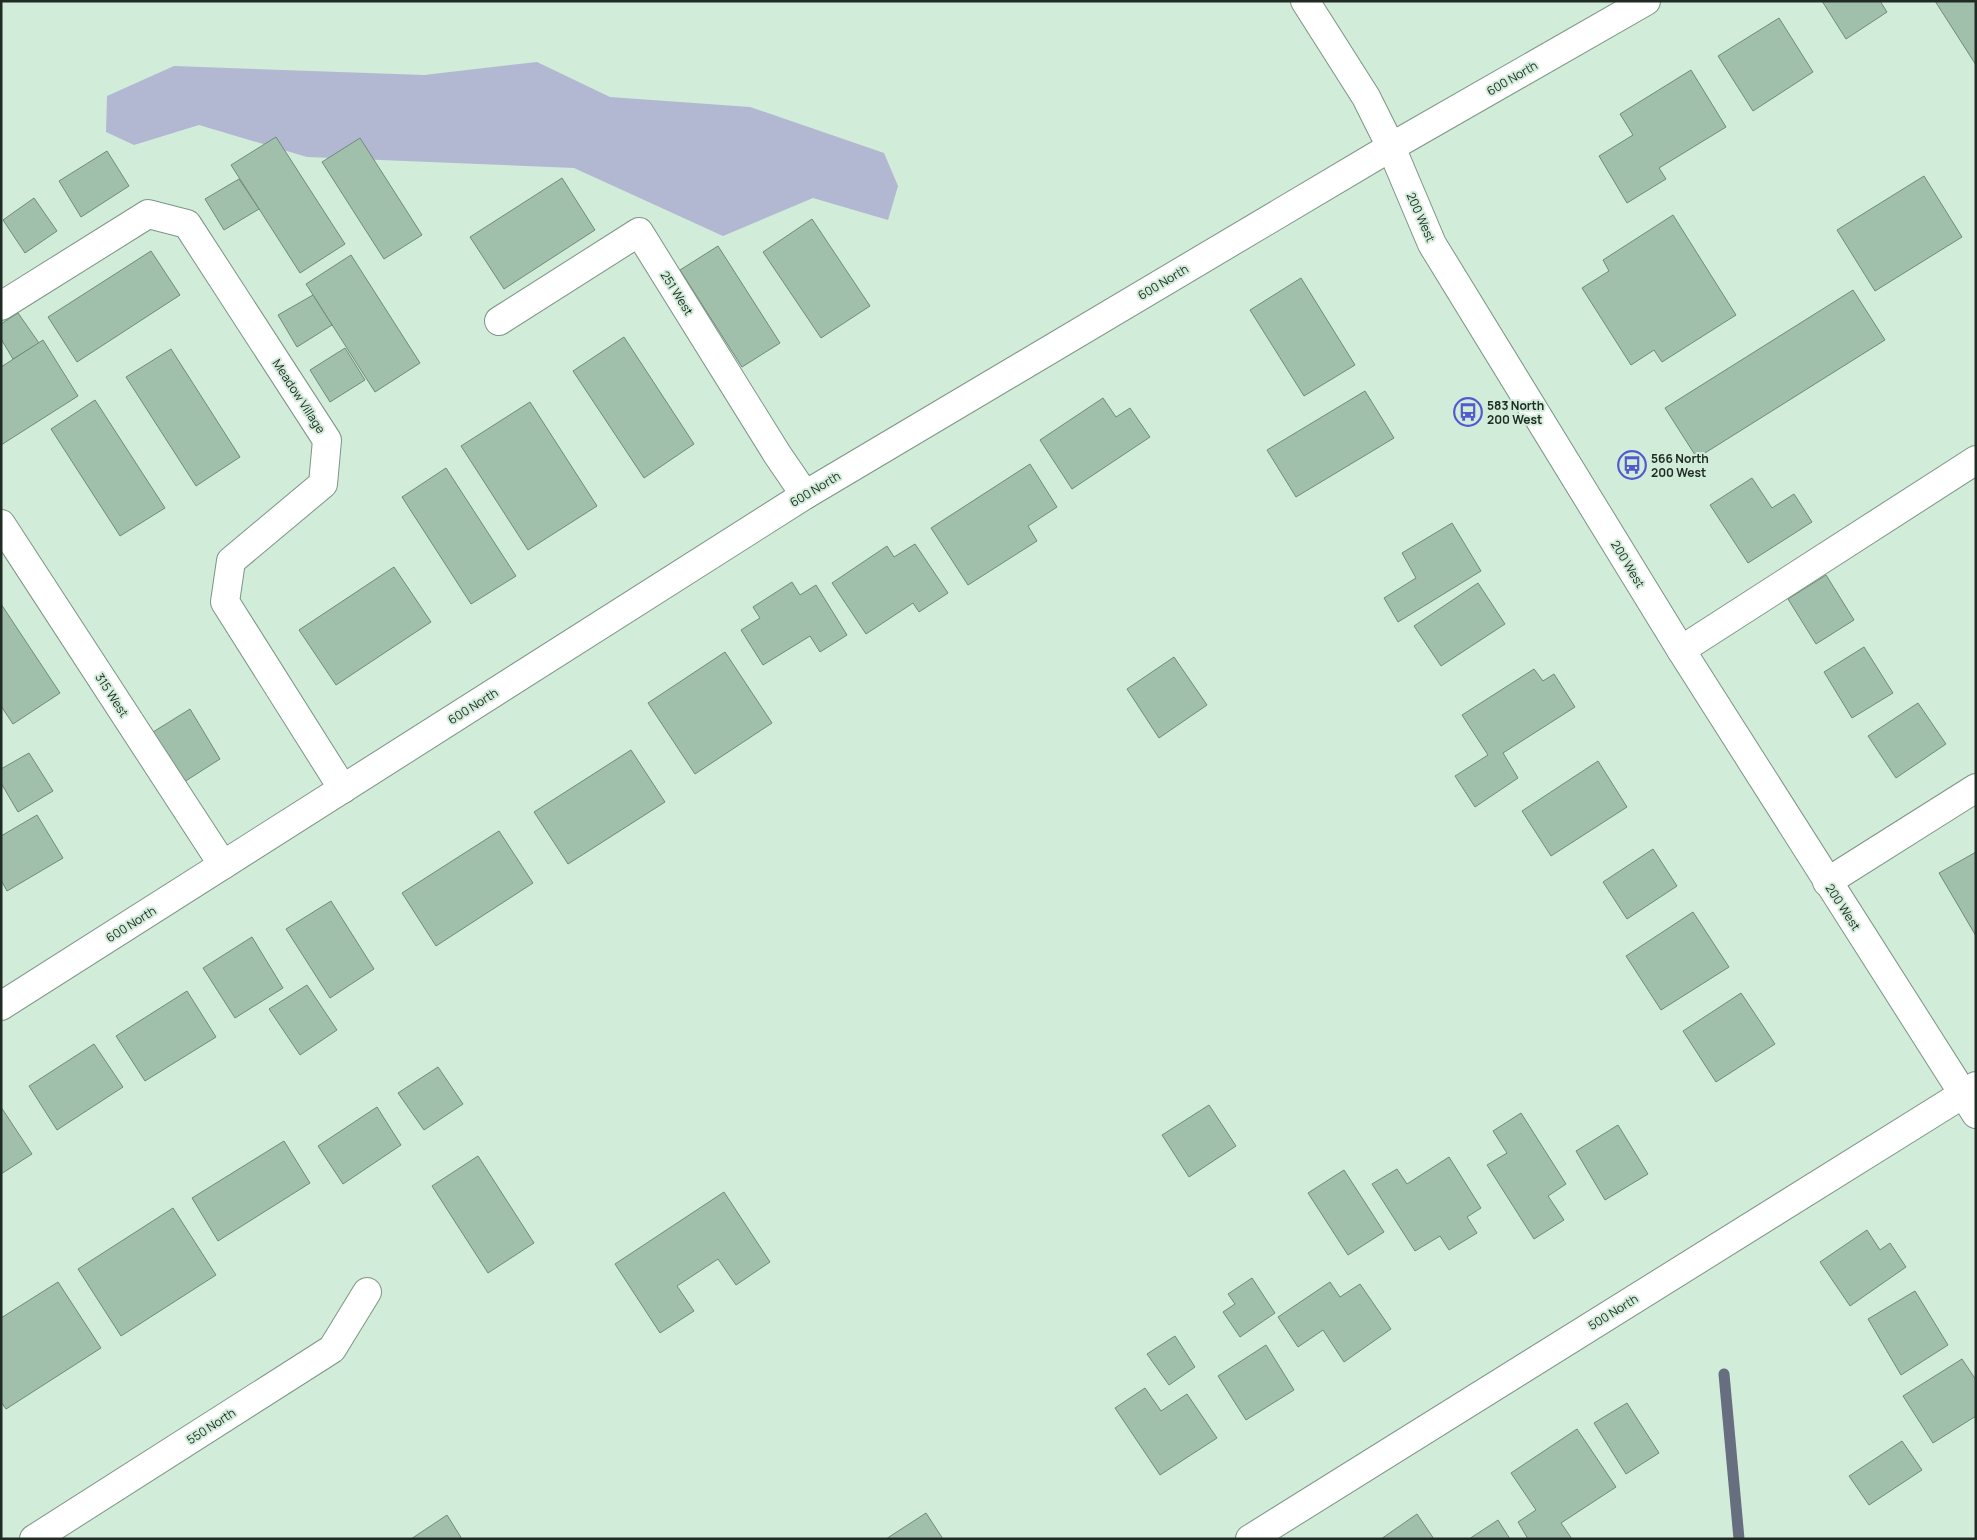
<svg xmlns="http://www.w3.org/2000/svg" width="1977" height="1540" viewBox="0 0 1977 1540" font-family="Manrope,sans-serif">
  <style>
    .green { fill: #b2b8d2 }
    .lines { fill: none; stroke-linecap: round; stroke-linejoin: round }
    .stream { stroke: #666e80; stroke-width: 11 }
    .building { fill: #a1c0ac; stroke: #718a79 }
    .minor-casing { stroke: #7b9584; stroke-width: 30 }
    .minor { stroke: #fff; stroke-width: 28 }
    .labels { text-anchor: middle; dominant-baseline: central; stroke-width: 4; stroke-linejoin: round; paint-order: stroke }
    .street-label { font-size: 12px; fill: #202b24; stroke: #d1ecd9 }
    .poi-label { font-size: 12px; font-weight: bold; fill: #202b24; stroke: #d1ecd9; text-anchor: start }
  </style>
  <rect width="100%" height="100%" fill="#d1ecd9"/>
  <path class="green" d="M537,62L610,97L750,107L884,153L898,186L888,220L813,198L723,236L574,168L307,157L199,125L134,145L106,132L107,96L174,66L424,75Z"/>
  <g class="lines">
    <path class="stream" d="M1724,1374L1739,1539"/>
  </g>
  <g class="building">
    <path d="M1822,1H1880L1887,12L1846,39Z"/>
    <path d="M1935,1H1976V65Z"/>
    <path d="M1779,18L1813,72L1753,111L1718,56Z"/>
    <path d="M1691,70L1726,127L1659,168L1666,179L1627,203L1599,156L1633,135L1620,114Z"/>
    <path d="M276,137L345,244L300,273L231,165Z"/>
    <path d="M360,138L422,235L384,259L322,162Z"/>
    <path d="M107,151L129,186L81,217L59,181Z"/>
    <path d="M1924,176L1962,237L1875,291L1837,230Z"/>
    <path d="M562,178L595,230L504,289L470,237Z"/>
    <path d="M239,179L259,209L224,230L205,199Z"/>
    <path d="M34,198L57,231L25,253L3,220Z"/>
    <path d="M1673,215L1736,315L1662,362L1654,350L1631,365L1582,288L1609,271L1603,260Z"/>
    <path d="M812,219L870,306L821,338L763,252Z"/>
    <path d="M718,246L780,343L742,367L680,270Z"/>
    <path d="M151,251L180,295L77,362L48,317Z"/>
    <path d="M351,255L420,363L375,392L306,284Z"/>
    <path d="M1301,278L1355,365L1304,396L1250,310Z"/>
    <path d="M1853,290L1885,340L1697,458L1665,408Z"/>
    <path d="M313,295L332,325L297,347L278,315Z"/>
    <path d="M18,313L39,343L13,359L1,339V324Z"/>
    <path d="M624,337L694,444L644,478L573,371Z"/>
    <path d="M43,340L78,396L1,445V367Z"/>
    <path d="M345,348L365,380L330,402L310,370Z"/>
    <path d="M171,349L240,457L196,486L126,377Z"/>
    <path d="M1365,391L1394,438L1296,497L1267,450Z"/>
    <path d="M1103,398L1116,417L1130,408L1150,437L1072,489L1040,440Z"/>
    <path d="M95,400L165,508L120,536L51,429Z"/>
    <path d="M530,402L597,506L528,550L461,446Z"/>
    <path d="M1030,464L1057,507L1028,526L1037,541L968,585L931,528Z"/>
    <path d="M446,468L516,576L471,604L402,497Z"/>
    <path d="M1752,478L1772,508L1794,494L1812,522L1748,563L1710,505Z"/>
    <path d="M1452,523L1481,571L1398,622L1384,598L1416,578L1402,553Z"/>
    <path d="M915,544L948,593L919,612L913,603L866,634L832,583L887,546L894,557Z"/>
    <path d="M394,567L431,622L336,685L299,630Z"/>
    <path d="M1826,575L1854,620L1816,644L1788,599Z"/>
    <path d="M792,582L800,595L816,585L847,635L820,652L810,636L763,665L741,630L760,618L753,607Z"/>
    <path d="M1478,583L1505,624L1441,666L1414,626Z"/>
    <path d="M1,604L60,693L13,724L1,706Z"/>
    <path d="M1864,647L1893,693L1852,718L1824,672Z"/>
    <path d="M725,652L772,723L695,774L648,703Z"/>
    <path d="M1174,657L1207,705L1159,738L1127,689Z"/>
    <path d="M1534,669L1543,681L1554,674L1575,707L1503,753L1518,778L1475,807L1455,776L1488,755L1462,715Z"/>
    <path d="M1918,703L1946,744L1896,778L1868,736Z"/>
    <path d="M190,709L220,759L184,782L153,732Z"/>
    <path d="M631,750L665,802L568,864L534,812Z"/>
    <path d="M29,753L53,791L18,812L1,783V769Z"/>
    <path d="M1598,761L1627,807L1551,856L1522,811Z"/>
    <path d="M37,815L63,858L7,891L1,880V836Z"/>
    <path d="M499,831L533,883L436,946L402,893Z"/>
    <path d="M1653,849L1677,886L1627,919L1603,882Z"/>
    <path d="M1976,852V936L1939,873Z"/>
    <path d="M331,901L374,969L330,998L286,929Z"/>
    <path d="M1693,912L1729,967L1661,1010L1626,956Z"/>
    <path d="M252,937L283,988L235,1018L203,968Z"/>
    <path d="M307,985L337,1030L300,1055L269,1009Z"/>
    <path d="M187,991L216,1037L145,1081L116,1036Z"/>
    <path d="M1741,993L1775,1044L1716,1082L1683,1031Z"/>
    <path d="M94,1044L123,1087L57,1130L29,1086Z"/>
    <path d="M438,1067L463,1104L424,1130L398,1093Z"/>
    <path d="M1209,1105L1236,1146L1189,1177L1162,1135Z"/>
    <path d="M1,1107L32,1154L1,1174Z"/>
    <path d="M377,1107L401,1145L343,1184L318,1146Z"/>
    <path d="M1521,1113L1566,1184L1548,1196L1564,1220L1534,1239L1487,1165L1507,1153L1493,1131Z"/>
    <path d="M1618,1125L1648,1174L1605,1200L1576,1151Z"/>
    <path d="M284,1141L310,1183L218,1241L192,1198Z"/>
    <path d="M478,1156L534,1243L488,1273L432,1186Z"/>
    <path d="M1449,1157L1481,1208L1467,1217L1477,1233L1449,1250L1440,1236L1415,1251L1372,1184L1397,1169L1407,1184Z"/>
    <path d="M1344,1170L1384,1232L1348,1255L1308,1193Z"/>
    <path d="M724,1192L770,1262L736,1285L718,1259L677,1286L694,1311L660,1333L615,1264Z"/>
    <path d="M173,1208L216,1275L121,1336L78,1269Z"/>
    <path d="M1867,1230L1880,1250L1890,1243L1906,1267L1850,1306L1820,1262Z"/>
    <path d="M1252,1278L1275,1313L1240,1337L1223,1312L1235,1304L1228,1294Z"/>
    <path d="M58,1282L101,1348L6,1409L1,1402V1318Z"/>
    <path d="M1330,1282L1340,1297L1360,1284L1391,1329L1344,1362L1323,1330L1298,1347L1278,1317Z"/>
    <path d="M1915,1291L1948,1345L1901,1375L1868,1319Z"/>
    <path d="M1175,1336L1195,1367L1169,1385L1147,1354Z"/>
    <path d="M1266,1345L1294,1390L1246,1420L1218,1376Z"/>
    <path d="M1962,1359L1976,1380V1416L1933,1443L1903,1396Z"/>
    <path d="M1145,1388L1161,1411L1187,1394L1217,1438L1160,1475L1115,1408Z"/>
    <path d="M1627,1403L1659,1453L1626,1474L1594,1423Z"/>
    <path d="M1577,1429L1616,1487L1561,1523L1572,1539H1528L1518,1522L1536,1510L1511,1473Z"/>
    <path d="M1902,1441L1922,1470L1869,1505L1849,1476Z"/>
    <path d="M926,1513L943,1539H886Z"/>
    <path d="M1417,1514L1434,1539H1381Z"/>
    <path d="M447,1515L462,1539H411Z"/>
    <path d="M1498,1520L1510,1539H1469Z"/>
  </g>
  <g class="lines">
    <defs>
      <g id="minor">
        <path d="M1305,1L1366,97L1391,147L1432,244L1681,650L1976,1114"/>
        <path d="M1,306L148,214L187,224L327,440L323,484L231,561L225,602L343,789"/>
        <path d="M499,321L639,232L777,454L805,495"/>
        <path d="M1,524L223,865"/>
        <path d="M1681,650L1976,460"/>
        <path d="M1827,882L1976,788"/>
        <path d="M1,1006L805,495L1391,147L1646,1"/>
        <path d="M34,1539L332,1349L367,1292"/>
        <path d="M1250,1539L1976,1086"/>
      </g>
    </defs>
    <use href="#minor" class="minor-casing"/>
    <use href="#minor" class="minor"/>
  </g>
  <defs>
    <symbol id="bus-ring" viewBox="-11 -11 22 22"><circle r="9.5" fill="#d1ecd9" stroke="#5459cf" stroke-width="1.5"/><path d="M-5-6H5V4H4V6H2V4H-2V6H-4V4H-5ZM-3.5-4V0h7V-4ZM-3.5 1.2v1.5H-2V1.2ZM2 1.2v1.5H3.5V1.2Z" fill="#5459cf"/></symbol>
  </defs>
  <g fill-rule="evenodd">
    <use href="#bus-ring" x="1452" y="396" width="32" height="32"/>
    <use href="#bus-ring" x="1616" y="449" width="32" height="32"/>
  </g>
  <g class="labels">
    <g class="street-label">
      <text transform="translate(1512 78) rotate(-30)">600 North</text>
      <text transform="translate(1421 217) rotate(66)">200 West</text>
      <text transform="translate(1163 282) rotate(-31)">600 North</text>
      <text transform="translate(677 293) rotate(58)">251 West</text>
      <text transform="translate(299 396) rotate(57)">Meadow Village</text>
      <text transform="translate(815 489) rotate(-31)">600 North</text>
      <text transform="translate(1628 564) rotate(59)">200 West</text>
      <text transform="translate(112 695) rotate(57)">315 West</text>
      <text transform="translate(473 706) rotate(-32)">600 North</text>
      <text transform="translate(1843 907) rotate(57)">200 West</text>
      <text transform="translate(131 924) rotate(-32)">600 North</text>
      <text transform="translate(1613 1312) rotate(-32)">500 North</text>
      <text transform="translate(211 1426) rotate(-33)">550 North</text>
    </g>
    <g class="poi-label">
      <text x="1487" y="405">583 North<tspan x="1487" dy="14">200 West</tspan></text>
      <text x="1651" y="458">566 North<tspan x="1651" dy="14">200 West</tspan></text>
    </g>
  </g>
  <rect width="1977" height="1540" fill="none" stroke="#202b24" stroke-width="5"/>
</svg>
